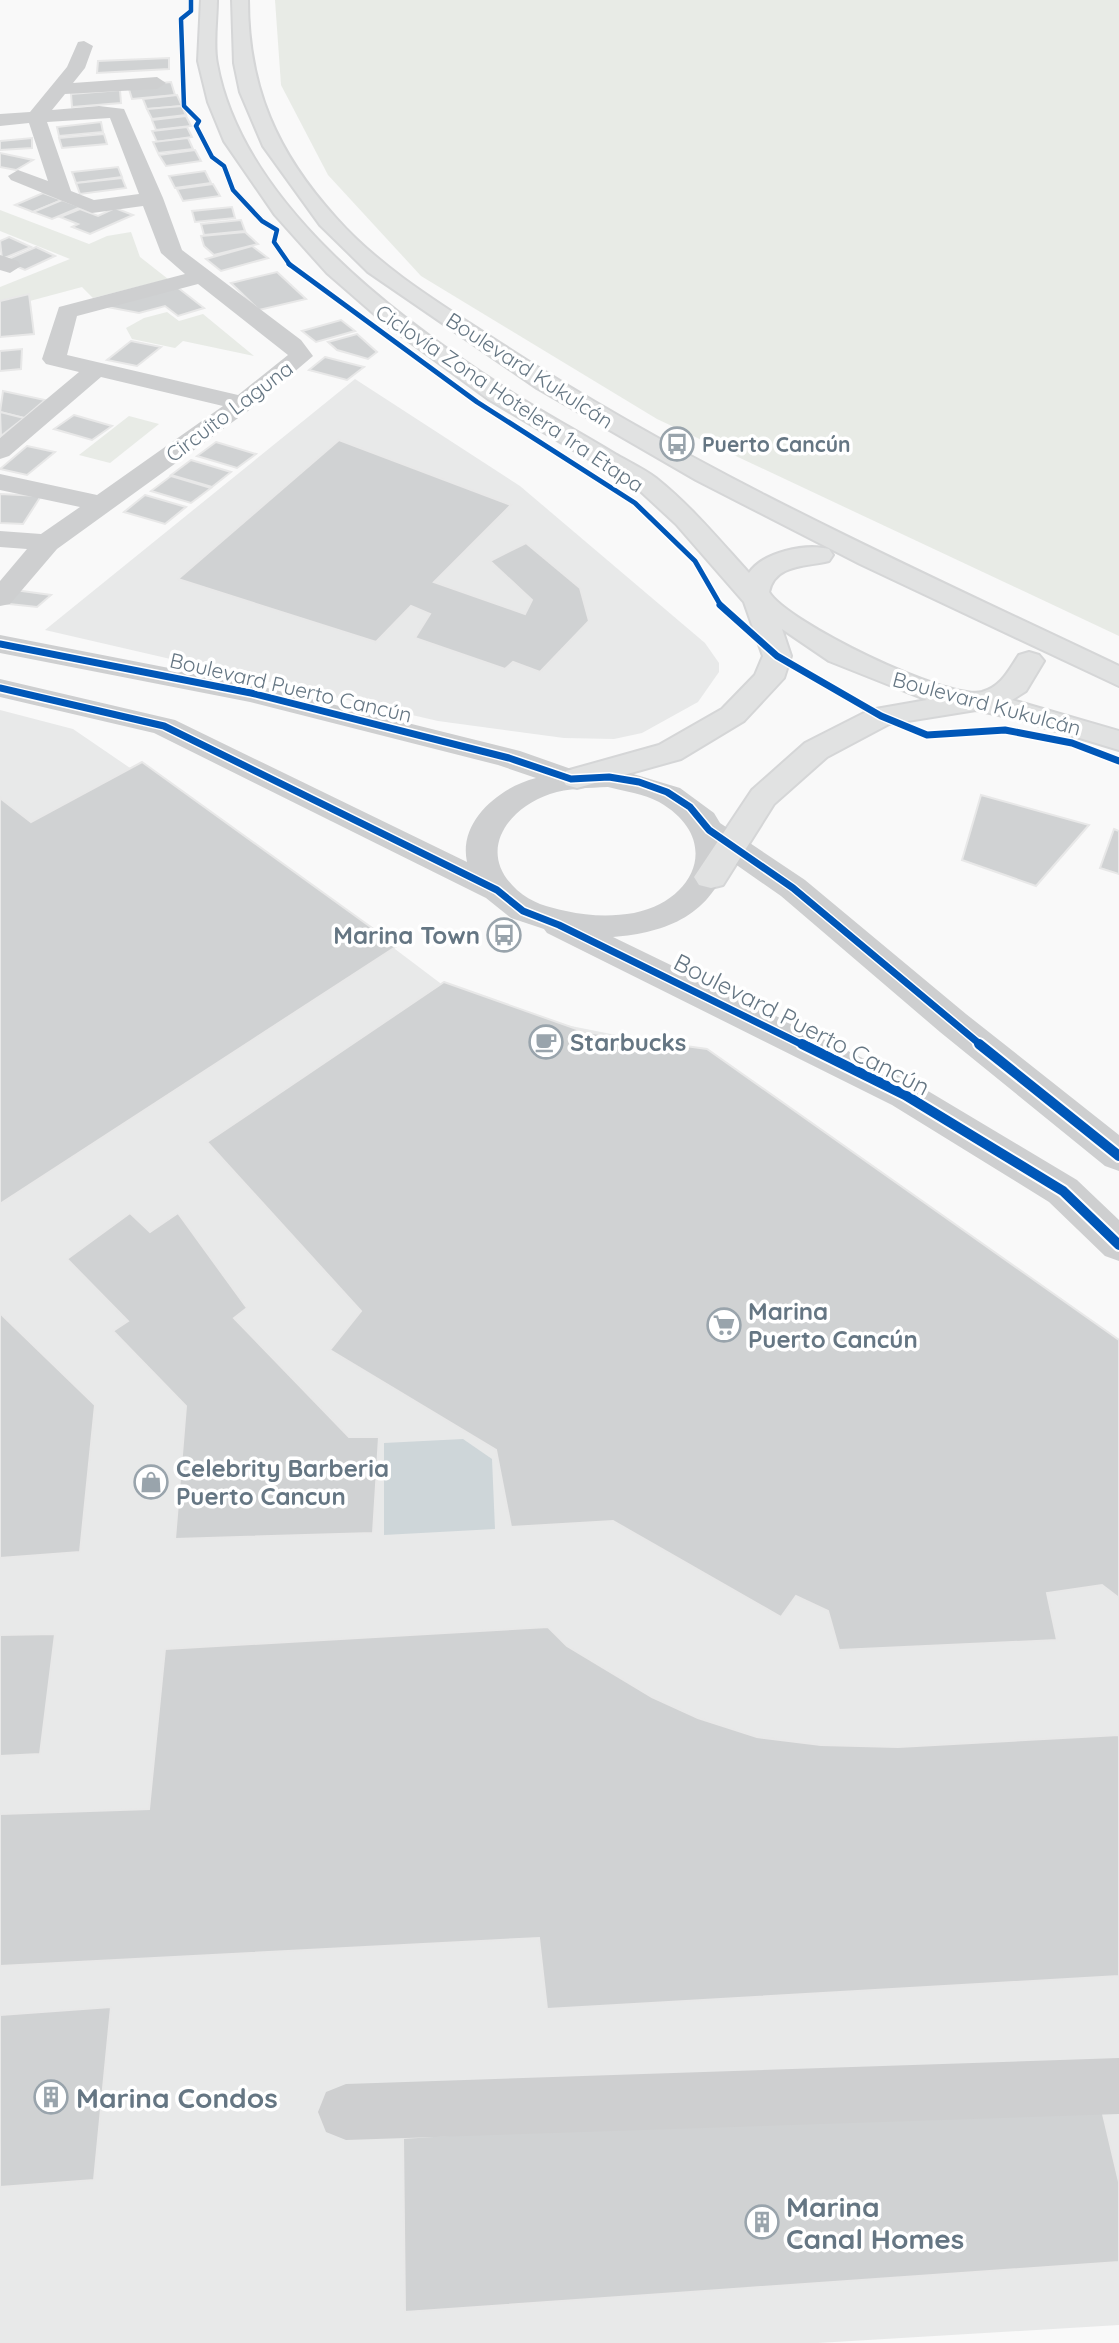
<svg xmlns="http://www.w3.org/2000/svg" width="1119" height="2343" viewBox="0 0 1119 2343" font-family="Quicksand,sans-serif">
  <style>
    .built { fill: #e8e9e9 }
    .green { fill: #e8ebe6 }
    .water { fill: #ced6d9 }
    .building { fill: #d0d2d3; stroke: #e8e8e8; stroke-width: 2 }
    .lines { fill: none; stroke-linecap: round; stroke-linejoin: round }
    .major-casing { stroke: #d5d6d7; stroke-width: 4 }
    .minor { fill: #cecfd0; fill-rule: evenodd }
    .major { fill: #e1e2e2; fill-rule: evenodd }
    .cycleway-far3-casing { stroke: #fff; stroke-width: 6 }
    .cycleway-far2-casing { stroke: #fff; stroke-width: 8 }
    .cycleway-far1-casing { stroke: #fff; stroke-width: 10 }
    .cycleway-casing { stroke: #fff; stroke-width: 14 }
    .cycleway-far3 { stroke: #0057b8; stroke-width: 4.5 }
    .cycleway-far2 { stroke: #0057b8; stroke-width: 5 }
    .cycleway-far1 { stroke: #0057b8; stroke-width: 7 }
    .cycleway { stroke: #0057b8; stroke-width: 10 }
    .labels { text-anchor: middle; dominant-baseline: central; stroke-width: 7; stroke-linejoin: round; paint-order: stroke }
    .far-street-label { font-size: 21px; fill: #657683; stroke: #fff }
    .far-poi-label { font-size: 21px; font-weight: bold; fill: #657683; stroke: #fff; text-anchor: start }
    .poi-label { font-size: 24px; font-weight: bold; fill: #657683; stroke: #fff; text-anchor: start }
    .street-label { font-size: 24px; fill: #657683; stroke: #fff }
    .near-poi-label { font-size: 28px; font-weight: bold; fill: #657683; stroke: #fff; text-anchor: start }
  </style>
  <rect width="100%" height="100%" fill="#f9f9f9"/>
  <g class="built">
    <path d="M355,379L520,486L705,643L719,663V672L698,702L642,733L614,739L564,738L438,721L45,630Z"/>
    <path d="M0,710L73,729L395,949L444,986L561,1024L661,1044L683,1045L1119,1340V2325L818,2343H0Z"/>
  </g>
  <g class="green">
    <path d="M275,0H1119V636L657,419L421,276L328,175L281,85Z"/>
    <path d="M0,210L89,244L107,236L131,232L140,257L168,279L93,298L82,287L0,309V287L70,259L0,231Z"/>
    <path d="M167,312L179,321L203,314L254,356L183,341L175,348L132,339L126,328L144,318Z"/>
    <path d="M129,416L159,424L110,463L79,455Z"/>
  </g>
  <path class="water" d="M463,1439L492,1459L495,1529L384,1535V1443Z"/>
  <g class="building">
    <path d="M169,58V69L97,73L98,61Z"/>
    <path d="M171,82L175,95L132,99L128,86Z"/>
    <path d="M120,90L121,103L72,107L71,94Z"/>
    <path d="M177,95L182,106L147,109L143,99Z"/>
    <path d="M182,106L186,115L152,119L147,109Z"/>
    <path d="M186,116L191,126L156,130L152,120Z"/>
    <path d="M101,122L103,132L59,136L57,127Z"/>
    <path d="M187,127L192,137L157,142L152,131Z"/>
    <path d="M104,134L107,144L62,148L59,138Z"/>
    <path d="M32,138V148L0,150V141Z"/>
    <path d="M188,138L193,149L158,153L153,142Z"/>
    <path d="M195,150L201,161L166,166L159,155Z"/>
    <path d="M0,153L33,160L16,170L0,167Z"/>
    <path d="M118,167L122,177L76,183L72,172Z"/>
    <path d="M205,171L211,183L175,188L169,176Z"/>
    <path d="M122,178L126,188L80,194L76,183Z"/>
    <path d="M213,184L220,196L183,201L177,189Z"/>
    <path d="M43,193L62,200L33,212L15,205Z"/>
    <path d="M62,200L81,207L52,219L33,212Z"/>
    <path d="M232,207L235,218L195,222L192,211Z"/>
    <path d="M115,208L133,215L90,234L72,227L78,224L60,217L80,209L98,216Z"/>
    <path d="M241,220L245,231L204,235L201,224Z"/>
    <path d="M245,232L258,244L214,255L204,246L201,236Z"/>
    <path d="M9,237L31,247L2,259L0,241Z"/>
    <path d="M252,246L268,258L221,271L206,259Z"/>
    <path d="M36,247L55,256L25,270L4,261Z"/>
    <path d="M277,272L306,299L259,310L231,283Z"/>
    <path d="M177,287L204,308L178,316L165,306L139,313L102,306Z"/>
    <path d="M29,294L34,334L0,337V301Z"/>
    <path d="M341,320L355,331L316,342L302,331Z"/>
    <path d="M357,334L377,352L368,359L337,350L328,342Z"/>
    <path d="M131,341L161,347L137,366L107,360Z"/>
    <path d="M22,349L21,369L0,371V351Z"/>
    <path d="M325,357L364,367L347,380L309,370Z"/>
    <path d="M3,391L45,400L24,418L0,412Z"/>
    <path d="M0,412L24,418L1,436Z"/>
    <path d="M74,415L112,426L92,440L54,429Z"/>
    <path d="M339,440L511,505L434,582L525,614L532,600L490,561L526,543L580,588L589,621L540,672L513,662L505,669L415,638L430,614L411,606L376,642L178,579Z"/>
    <path d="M216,442L256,454L237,468L197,456Z"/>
    <path d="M27,446L55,452L27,475L0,469Z"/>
    <path d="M191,460L231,472L212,487L171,475Z"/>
    <path d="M171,476L211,488L191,503L151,491Z"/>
    <path d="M0,494L41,496L23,524L0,523Z"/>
    <path d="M145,495L186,507L165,524L124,512Z"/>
    <path d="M0,588L51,595L37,607L0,603Z"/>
    <path d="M142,762L397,946L0,1204V798L31,822Z"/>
    <path d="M981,795L1089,825L1036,886L962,860Z"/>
    <path d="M1114,829L1119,831V874L1100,868Z"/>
    <path d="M444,982L585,1032L707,1049L1119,1340V1598L1102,1585L1047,1593L1057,1640L839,1650L828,1611L796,1596L781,1617L613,1521L511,1527L496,1450L330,1350L361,1311L207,1142Z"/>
    <path d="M130,1213L150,1232L178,1213L247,1308L234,1318L349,1437H379L373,1533L175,1539L186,1406L113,1331L128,1321L67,1259Z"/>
    <path d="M0,1313L95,1405L80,1552L0,1558Z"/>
    <path d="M548,1627L567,1646L652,1697L698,1718L757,1737L821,1745L898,1747L1119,1735V1976L547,2009L539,1938L0,1966V1814L149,1809L165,1649Z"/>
    <path d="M55,1634L40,1754L0,1756V1635Z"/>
    <path d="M111,2007L94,2180L0,2187V2015Z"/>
    <path d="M1098,2093L1119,2182V2262L405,2312L403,2138Z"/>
  </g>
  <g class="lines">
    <defs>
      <g id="major">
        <path d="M201,0H217C217,20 213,44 217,64C242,202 395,317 506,389C541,412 579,432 615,454C629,462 644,469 656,478C691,506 719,540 749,573C763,552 805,543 829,549L833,555L829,561C805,567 775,564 769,592C786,622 948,701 982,692C1002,686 1008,671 1019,655L1029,652L1039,655L1044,661L1026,691L1012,700L1119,731V750L1017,719L976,710L889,724L827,757L774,804L723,885L711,888L699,885L694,877L752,790L805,743L870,710L927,700L829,661L782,629L791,656L784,678L744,721L681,759L577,788L566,785L561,778L566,771L659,745L722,709L755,675L763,656L744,602L676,524L636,487L488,399L388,326L327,273L275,215L224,141L208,102L198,61Z"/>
        <path d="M232,0H248C248,88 277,153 336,218C383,271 447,308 506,347C700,473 911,567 1119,666V686L860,564L696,480L537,388L368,272L320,225L263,146L240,92L234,63Z"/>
      </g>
    </defs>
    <use href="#major" class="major-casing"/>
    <g class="minor">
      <path d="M84,41L93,46L85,68L73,83L157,77L166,83L157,89L65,94L52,110L99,106L124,109L163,198L182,250L301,340L313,356L252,408L57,549L10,604L0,606V581L27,549L0,547V531L41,534L80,507L0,490V474L97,495L223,406L101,377L9,456L0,459V438L79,372L46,364L42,359L59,307L185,274L161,253L143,206L92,213L11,180L8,176L18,170L48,181L29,123L0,126V114L30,112L67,67L78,42ZM110,118L139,194L94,200L71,191L47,122ZM198,284L288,355L238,395L67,355L77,316Z"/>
      <path d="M0,255L18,261L21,266L10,273L0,270Z"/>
      <path d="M0,635L251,684L520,751L574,770L609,767L620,770L680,788L714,813L720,823L805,880L966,1014L1119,1135V1171L1105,1166L940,1032L781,896L728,859C713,914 667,933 613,937L918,1085L1077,1180L1119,1220V1261L1105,1256L1049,1202L892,1105L547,933L544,929L511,918L486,898L154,733L0,697V679L175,720L467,862C458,821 500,787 536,778L498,765L250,702L0,653ZM608,787C624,791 644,794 659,802C722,838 697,900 634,913C611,917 588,916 566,911C547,907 532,903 517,890C476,853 506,809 550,794C568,788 589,788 608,787Z"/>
      <path d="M1119,2058V2114L346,2140L326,2132L318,2112L326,2092L346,2084Z"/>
    </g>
    <use href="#major" class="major"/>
    <defs>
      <path id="cycleway-far3" d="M191,0V11L181,19L184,106L199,121L196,126L212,157L224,166L233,190L262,221L277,230L274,242L290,265"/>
      <path id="cycleway-far2" d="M289,264L477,402L635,503L695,561L721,606"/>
      <g id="cycleway-far1">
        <path d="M720,605L777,656L881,716L927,735L1005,730L1072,743L1119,761"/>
        <path d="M0,644L251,693L509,758L571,779L609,777L639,782L667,792L690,807L709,830L793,888L982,1046"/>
        <path d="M0,688L164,726L497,890L523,911L559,925L805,1046"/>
      </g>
      <g id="cycleway">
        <path d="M802,1044L905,1095L1063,1191L1119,1245"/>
        <path d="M979,1044L1119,1156"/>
      </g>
    </defs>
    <use href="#cycleway-far3" class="cycleway-far3-casing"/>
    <use href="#cycleway-far2" class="cycleway-far2-casing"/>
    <use href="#cycleway-far1" class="cycleway-far1-casing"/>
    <use href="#cycleway" class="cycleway-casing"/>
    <use href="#cycleway-far3" class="cycleway-far3"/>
    <use href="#cycleway-far2" class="cycleway-far2"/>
    <use href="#cycleway-far1" class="cycleway-far1"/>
    <use href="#cycleway" class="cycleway"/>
  </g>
  <defs>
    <symbol id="bus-ring" viewBox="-11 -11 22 22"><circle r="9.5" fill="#fff" stroke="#99a4ac" stroke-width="1.5"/><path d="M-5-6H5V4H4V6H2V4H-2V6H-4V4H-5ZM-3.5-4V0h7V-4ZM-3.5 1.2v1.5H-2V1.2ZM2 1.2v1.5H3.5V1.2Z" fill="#99a4ac"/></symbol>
    <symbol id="cafe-ring" viewBox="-11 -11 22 22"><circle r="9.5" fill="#fff" stroke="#99a4ac" stroke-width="1.5"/><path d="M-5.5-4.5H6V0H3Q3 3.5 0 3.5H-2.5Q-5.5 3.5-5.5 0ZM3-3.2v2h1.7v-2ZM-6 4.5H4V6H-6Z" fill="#99a4ac"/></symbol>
    <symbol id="supermarket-ring" viewBox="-11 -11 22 22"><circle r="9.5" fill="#fff" stroke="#99a4ac" stroke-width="1.5"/><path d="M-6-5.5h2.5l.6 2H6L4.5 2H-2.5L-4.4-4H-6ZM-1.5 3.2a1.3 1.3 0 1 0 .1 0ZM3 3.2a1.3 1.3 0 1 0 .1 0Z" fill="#99a4ac"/></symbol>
    <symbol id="shop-ring" viewBox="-11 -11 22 22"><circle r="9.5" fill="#fff" stroke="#99a4ac" stroke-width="1.5"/><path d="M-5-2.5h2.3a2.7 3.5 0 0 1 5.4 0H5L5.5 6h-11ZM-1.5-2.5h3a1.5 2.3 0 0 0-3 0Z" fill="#99a4ac"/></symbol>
    <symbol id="building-ring" viewBox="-11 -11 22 22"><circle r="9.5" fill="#fff" stroke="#99a4ac" stroke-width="1.5"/><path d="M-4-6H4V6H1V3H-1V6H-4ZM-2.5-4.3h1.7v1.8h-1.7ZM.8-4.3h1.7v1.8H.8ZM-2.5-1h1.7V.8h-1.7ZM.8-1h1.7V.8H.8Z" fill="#99a4ac"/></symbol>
  </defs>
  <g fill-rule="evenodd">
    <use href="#bus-ring" x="658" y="425" width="38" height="38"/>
    <use href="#bus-ring" x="485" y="916" width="38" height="38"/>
    <use href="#cafe-ring" x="527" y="1023" width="38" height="38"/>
    <use href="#supermarket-ring" x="705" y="1306" width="38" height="38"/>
    <use href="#shop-ring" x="132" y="1463" width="38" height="38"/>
    <use href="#building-ring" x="32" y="2078" width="38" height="38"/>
    <use href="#building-ring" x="743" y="2203" width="38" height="38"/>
  </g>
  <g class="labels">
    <g class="far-street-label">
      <text transform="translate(530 370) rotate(33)">Boulevard Kukulcán</text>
      <text transform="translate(510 398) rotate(34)">Ciclovía Zona Hotelera 1ra Etapa</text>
      <text transform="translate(229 411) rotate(-37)">Circuito Laguna</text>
      <text transform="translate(291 687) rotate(13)">Boulevard Puerto Cancún</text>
      <text transform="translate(987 703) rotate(15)">Boulevard Kukulcán</text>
    </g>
    <g class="far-poi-label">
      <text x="702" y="444">Puerto Cancún</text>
    </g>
    <g class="poi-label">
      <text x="480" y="935" text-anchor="end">Marina Town</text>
      <text x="570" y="1042">Starbucks</text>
      <text x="748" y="1311">Marina<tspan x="748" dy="28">Puerto Cancún</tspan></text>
      <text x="176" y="1468">Celebrity Barberia<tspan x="176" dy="28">Puerto Cancun</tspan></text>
    </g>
    <g class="street-label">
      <text transform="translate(802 1024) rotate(27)">Boulevard Puerto Cancún</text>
    </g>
    <g class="near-poi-label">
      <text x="76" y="2097">Marina Condos</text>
      <text x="786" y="2206">Marina<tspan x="786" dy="32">Canal Homes</tspan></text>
    </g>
  </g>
</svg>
